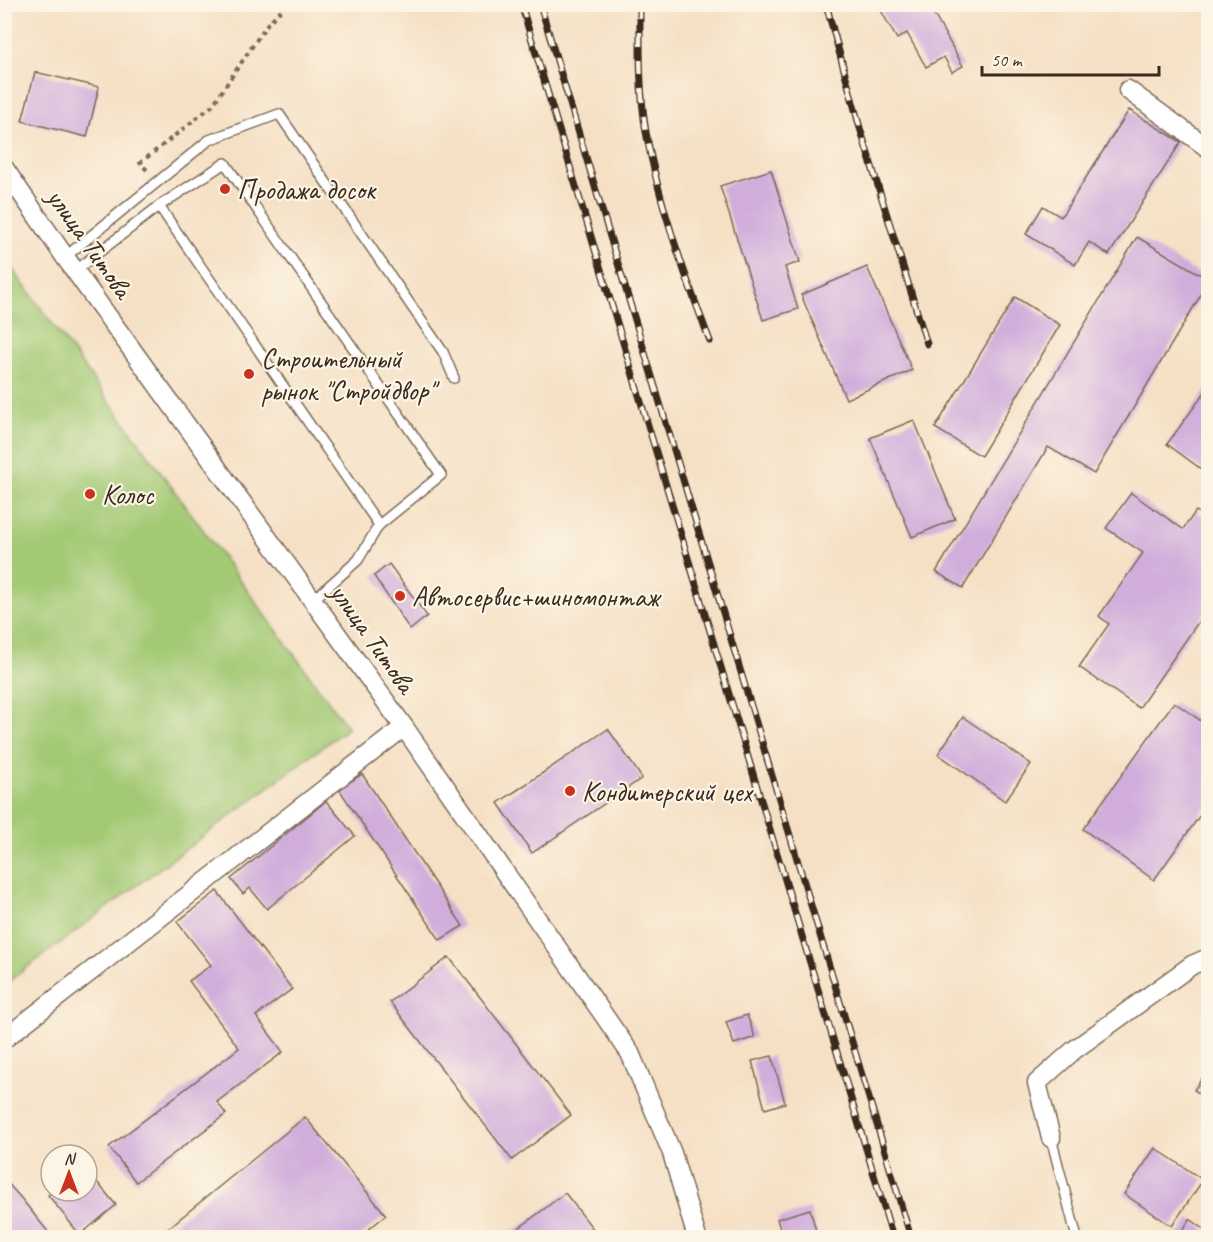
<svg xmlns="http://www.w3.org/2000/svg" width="1213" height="1242" viewBox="0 0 1213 1242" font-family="Caveat,sans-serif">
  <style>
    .green { fill: #a3c974; stroke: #6f7a49; stroke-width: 1.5 }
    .building { fill: #d0addb }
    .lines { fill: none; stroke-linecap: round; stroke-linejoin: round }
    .service-casing { stroke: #7c6a58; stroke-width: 12 }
    .minor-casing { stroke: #7c6a58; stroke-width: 21 }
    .path { stroke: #7c6a58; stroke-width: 4; stroke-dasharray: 4.5 4.5; stroke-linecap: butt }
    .service { stroke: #fff; stroke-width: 9 }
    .minor { stroke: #fff; stroke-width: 18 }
    .rail-casing { stroke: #3b2a1e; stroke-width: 7 }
    .rail { stroke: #fcf5e5; stroke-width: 4.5; stroke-dasharray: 14; stroke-linecap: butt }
    .poi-dot { fill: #c8321e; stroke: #fcf5e5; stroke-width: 2 }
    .labels { text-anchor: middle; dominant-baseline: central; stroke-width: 4.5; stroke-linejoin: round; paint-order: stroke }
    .poi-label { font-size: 28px; fill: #3b2a1e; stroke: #fcf5e5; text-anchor: start }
    .street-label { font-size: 28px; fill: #3b2a1e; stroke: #fcf5e5 }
  </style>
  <rect width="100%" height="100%" fill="#fcf5e5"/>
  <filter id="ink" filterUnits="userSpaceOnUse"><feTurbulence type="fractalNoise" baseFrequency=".0167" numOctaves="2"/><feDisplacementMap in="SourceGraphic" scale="12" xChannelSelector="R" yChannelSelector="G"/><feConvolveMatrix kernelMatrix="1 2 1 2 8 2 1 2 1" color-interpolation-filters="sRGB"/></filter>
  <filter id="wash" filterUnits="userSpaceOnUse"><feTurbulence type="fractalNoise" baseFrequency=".008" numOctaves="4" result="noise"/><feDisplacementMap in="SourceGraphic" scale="24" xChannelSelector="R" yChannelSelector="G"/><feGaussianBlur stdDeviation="1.35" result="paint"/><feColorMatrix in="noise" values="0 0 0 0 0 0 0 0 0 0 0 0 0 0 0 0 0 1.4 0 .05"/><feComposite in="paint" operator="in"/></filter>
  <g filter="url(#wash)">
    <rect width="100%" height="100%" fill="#f5e0c5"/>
    <path class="green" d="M5,259L348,728L5,984H4Z"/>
    <g id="blocks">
      <g class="building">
        <path d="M884,4H928L963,66L952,72L944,57L926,67L907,33L897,39L879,7Z"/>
        <path d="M35,72L99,87L87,137L22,121Z"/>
        <path d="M1129,110L1181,142L1109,255L1089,242L1075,265L1026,234L1043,206L1061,217Z"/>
        <path d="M771,170L800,262L785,267L798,309L763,320L720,186Z"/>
        <path d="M1137,237L1208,279V283L1094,474L1048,447L963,588L936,572Z"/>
        <path d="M867,267L912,370L846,399L801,295Z"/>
        <path d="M1015,297L1060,325L981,456L935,428Z"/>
        <path d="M1208,388V474L1167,444Z"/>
        <path d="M914,420L955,519L912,537L870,438Z"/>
        <path d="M1131,493L1183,529L1196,511L1208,519V608L1139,708L1079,667L1109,624L1099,616L1143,553L1106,528Z"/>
        <path d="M389,564L427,616L410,630L374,576Z"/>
        <path d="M1174,702L1208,726V804L1154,880L1083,829Z"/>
        <path d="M963,717L1031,764L1005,801L938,754Z"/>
        <path d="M608,729L642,778L532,853L498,803Z"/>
        <path d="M362,774L463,926L440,940L339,789Z"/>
        <path d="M326,801L355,836L267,909L250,888L243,894L231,879Z"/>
        <path d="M217,891L292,989L256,1016L283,1052L217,1102L226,1114L136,1182L109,1147L239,1048L189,981L211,965L177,922Z"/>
        <path d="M449,957L571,1115L512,1160L390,1002Z"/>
        <path d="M747,1015L755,1037L734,1044L726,1022Z"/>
        <path d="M772,1056L785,1103L765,1109L752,1061Z"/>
        <path d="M1208,1070V1099L1194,1090Z"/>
        <path d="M305,1117L386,1215L358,1238H156Z"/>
        <path d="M1155,1148L1203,1180L1172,1226L1124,1194Z"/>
        <path d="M87,1170L116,1205L80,1235L48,1195L53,1191H87Z"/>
        <path d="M4,1179L20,1197L53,1238H4Z"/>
        <path d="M565,1193L598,1235L594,1238H506Z"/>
        <path d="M810,1209L818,1238H783L777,1219Z"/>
        <path d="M1190,1219L1208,1232V1238H1177Z"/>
      </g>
    </g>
  </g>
  <g filter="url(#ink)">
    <use href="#blocks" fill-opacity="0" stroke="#7c6a58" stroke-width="1.5"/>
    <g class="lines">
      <defs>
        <g id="service">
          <path d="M159,206L379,525"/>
          <path d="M65,257L209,140L279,114L443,352L454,378"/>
          <path d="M76,270L159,206L225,163L441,475L379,525L358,560L313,600"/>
          <path d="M1051,1138L1077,1238"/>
        </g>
        <g id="minor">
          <path d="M1128,90L1208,148"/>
          <path d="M4,168L65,257L404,727L4,1039"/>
          <path d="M404,727L630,1053L672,1153L697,1238"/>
          <path d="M1051,1138L1037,1083L1074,1050L1192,965L1208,958"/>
        </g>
      </defs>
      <use href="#service" class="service-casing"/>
      <use href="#minor" class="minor-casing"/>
      <path class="path" d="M147,170L140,163L212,106L268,23L287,4"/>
      <use href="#service" class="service"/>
      <use href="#minor" class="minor"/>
      <defs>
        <g id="rail">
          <path d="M521,4L893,1238"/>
          <path d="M540,4L911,1238"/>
          <path d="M640,4C640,47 639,90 646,132C659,204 684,273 710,341"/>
          <path d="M826,4L860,128L927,344"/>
        </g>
      </defs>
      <use href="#rail" class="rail-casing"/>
      <use href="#rail" class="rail"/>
    </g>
  </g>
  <g class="poi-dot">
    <circle cx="225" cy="189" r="6"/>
    <circle cx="249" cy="374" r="6"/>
    <circle cx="90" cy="494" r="6"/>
    <circle cx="400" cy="596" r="6"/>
    <circle cx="570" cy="791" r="6"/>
  </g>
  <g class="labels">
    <g class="poi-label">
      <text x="237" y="189">Продажа досок</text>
      <text x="261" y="358">Строительный<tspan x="261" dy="32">рынок "Стройдвор"</tspan></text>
      <text x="102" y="494">Колос</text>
      <text x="412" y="596">Автосервис+шиномонтаж</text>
      <text x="582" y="791">Кондитерский цех</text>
    </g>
    <g class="street-label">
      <text transform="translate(90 243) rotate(55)">улица Титова</text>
      <text transform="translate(373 638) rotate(55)">улица Титова</text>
    </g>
  </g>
  <rect width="1213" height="1242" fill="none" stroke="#fcf5e5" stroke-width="24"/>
  <g transform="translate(69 1173)"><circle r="28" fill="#fcf5e5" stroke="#afa495" stroke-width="1.5"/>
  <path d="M0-4.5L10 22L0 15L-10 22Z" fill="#c8321e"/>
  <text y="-9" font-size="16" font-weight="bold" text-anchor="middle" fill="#3b2a1e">N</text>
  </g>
  <path d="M982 66v9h177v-9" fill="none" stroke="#3b2a1e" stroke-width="3"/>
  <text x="991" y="66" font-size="18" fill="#3b2a1e" stroke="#fcf5e5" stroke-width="4.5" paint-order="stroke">50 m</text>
</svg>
